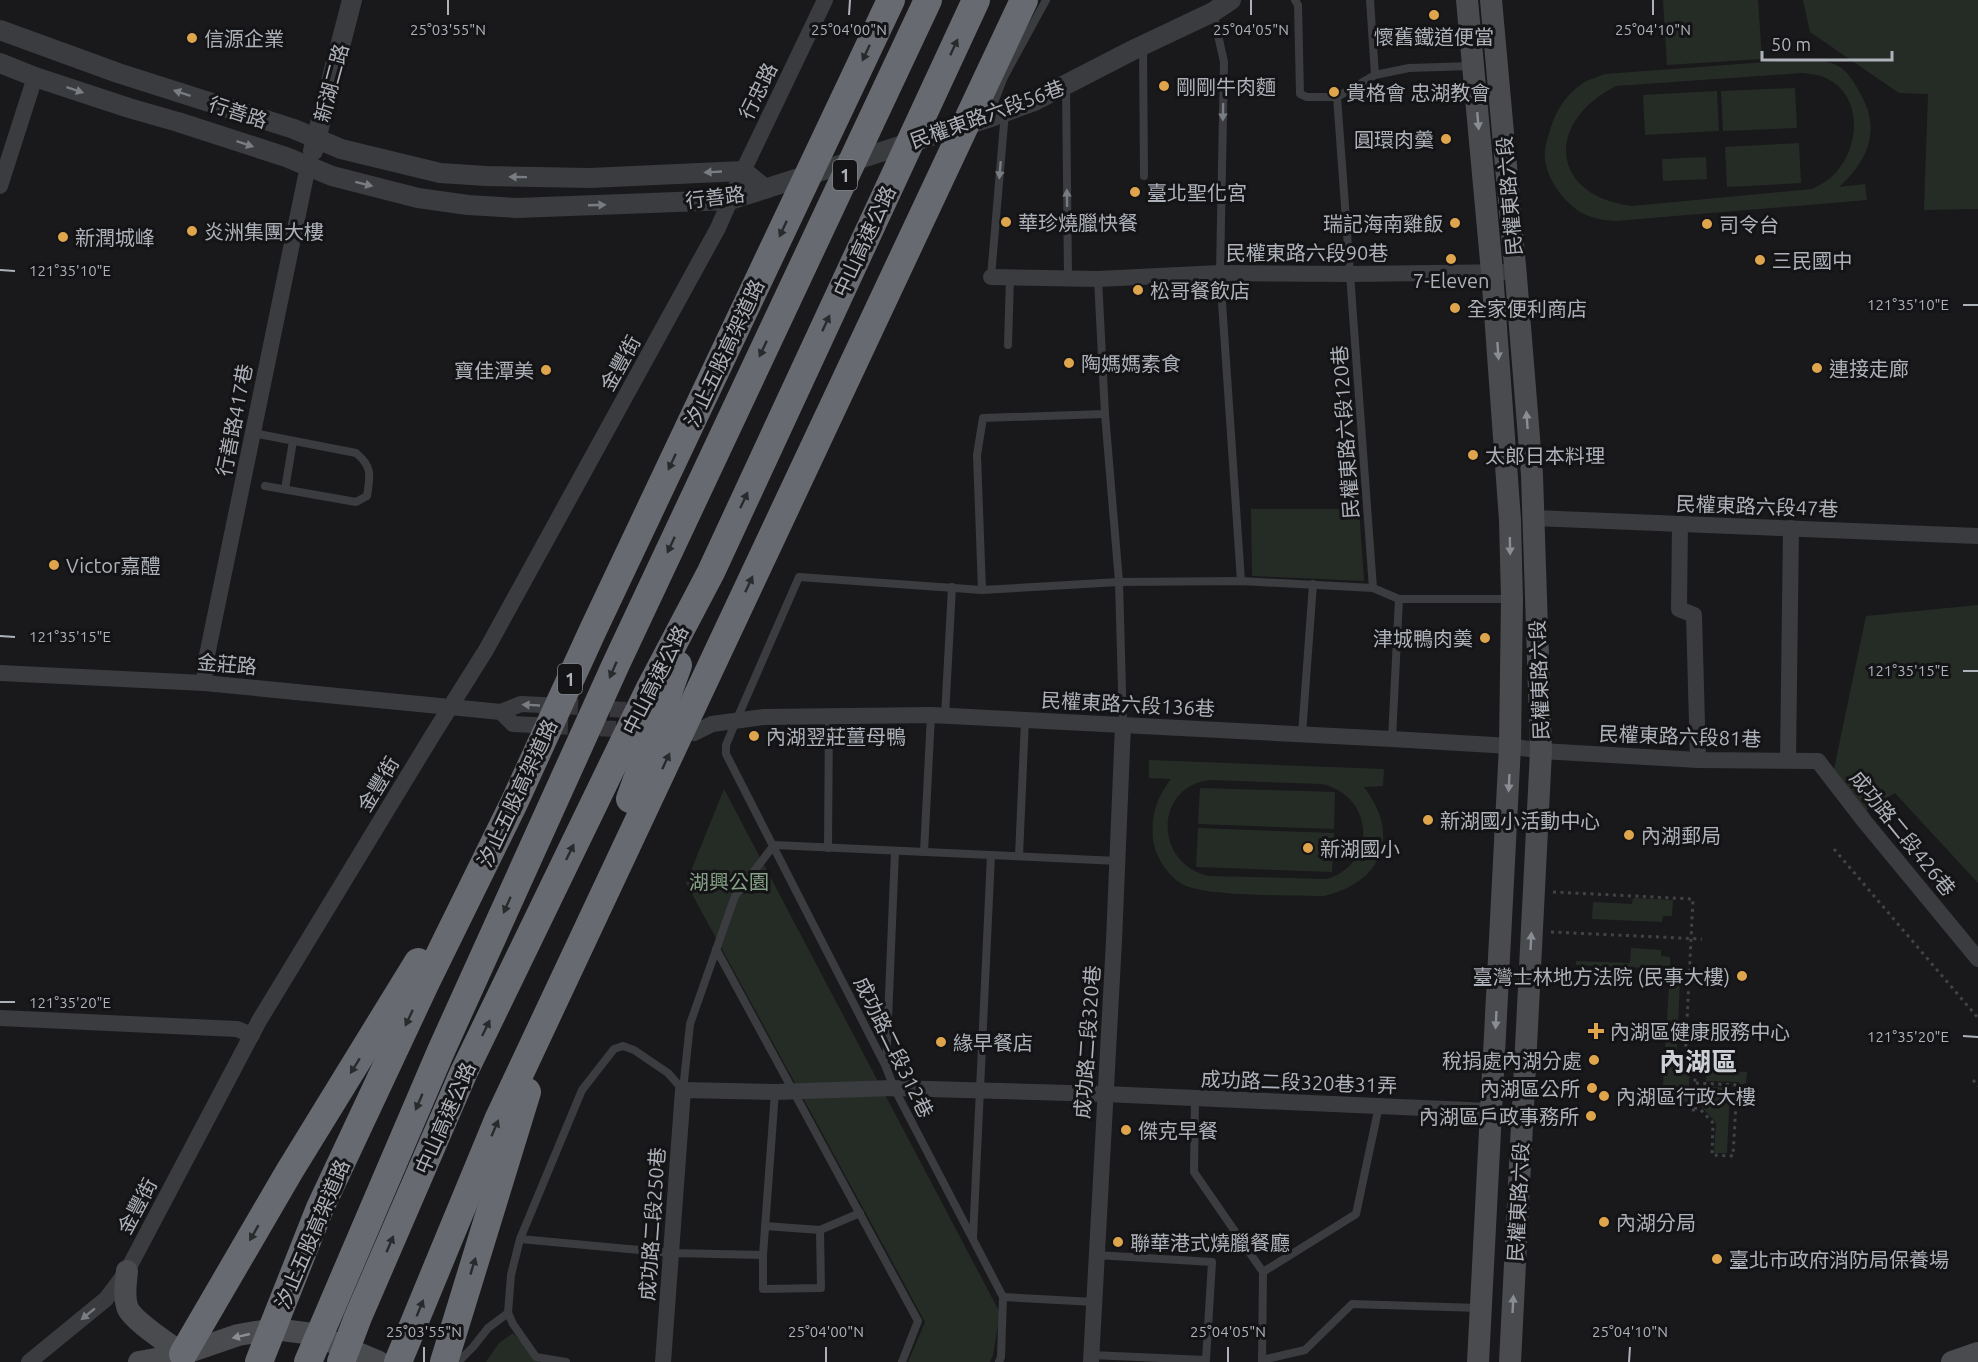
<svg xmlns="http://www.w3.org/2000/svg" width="1978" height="1362" viewBox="0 0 1978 1362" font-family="Ubuntu,'Noto Sans TC',sans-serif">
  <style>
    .green { fill: #252c26; fill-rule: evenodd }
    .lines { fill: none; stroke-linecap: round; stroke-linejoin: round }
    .minor-tunnel { stroke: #37373b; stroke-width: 16; stroke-dasharray: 16 8; stroke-linecap: butt }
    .path { stroke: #414346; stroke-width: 3; stroke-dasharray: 3 4.5; stroke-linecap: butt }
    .service { stroke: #3a3c3f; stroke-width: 8 }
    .minor { stroke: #3a3c3f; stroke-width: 16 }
    .tertiary { stroke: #3a3c3f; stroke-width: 20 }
    .secondary { stroke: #494b4f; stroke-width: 22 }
    .motorway { stroke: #676a70; stroke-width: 28 }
    .oneway { fill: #292a2c }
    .oneway2 { fill: #797c82 }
    .oneway3 { fill: #8a8d94 }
    .ticks { fill: none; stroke: #adb1b9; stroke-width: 2 }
    .poi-dot { fill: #dfa54d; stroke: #141416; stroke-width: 2 }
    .labels { text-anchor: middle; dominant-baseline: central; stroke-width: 6; stroke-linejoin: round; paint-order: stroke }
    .shield { fill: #141416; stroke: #7f8288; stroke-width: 1.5 }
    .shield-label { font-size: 18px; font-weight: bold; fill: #adb1b9 }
    .poi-label { font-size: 20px; fill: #adb1b9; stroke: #141416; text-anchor: start }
    .street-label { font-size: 20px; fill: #adb1b9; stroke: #141416 }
    .park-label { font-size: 20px; fill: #86a286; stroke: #141416 }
    .district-label { font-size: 26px; font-weight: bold; fill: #cdd0d6; stroke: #141416 }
    .ticks-label { font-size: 15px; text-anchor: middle; fill: #adb1b9; stroke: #141416; stroke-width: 6; stroke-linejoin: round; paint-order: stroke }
  </style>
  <rect width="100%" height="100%" fill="#19191b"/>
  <g class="green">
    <path d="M1663,0H1758L1762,59L1667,65Z"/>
    <path d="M1803,0H1978V209L1924,210L1928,94L1899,93L1810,32Z"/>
    <path d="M1795,60C1809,60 1828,59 1840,67C1849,73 1855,84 1860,93C1881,129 1869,160 1839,187L1865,184L1867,200L1615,221C1604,220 1594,219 1584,214C1563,203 1542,174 1545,149C1546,142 1549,134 1551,127C1557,108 1567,94 1583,83C1589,79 1598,77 1605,74ZM1802,73C1808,74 1815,74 1821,76C1861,90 1862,140 1838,170C1831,179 1822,184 1812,189L1632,206C1549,195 1545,122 1616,86Z"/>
    <path d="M1795,88L1797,128L1723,131L1721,91Z"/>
    <path d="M1717,91L1719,131L1645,135L1643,95Z"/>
    <path d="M1799,143L1801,183L1727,187L1725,147Z"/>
    <path d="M1706,157L1707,179L1663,181L1662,159Z"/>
    <path d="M1251,509H1359L1364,581L1252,576Z"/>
    <path d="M1978,605V883L1895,793L1862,813L1834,769L1866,616Z"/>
    <path d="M1149,760L1384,769L1383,786L1364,787C1401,835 1383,882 1324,896C1294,895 1204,897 1182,884C1167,875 1155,856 1153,839C1151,815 1156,799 1171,779L1149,778ZM1211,780L1322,784C1374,796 1378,863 1327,879L1209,876C1153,864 1154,785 1211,780Z"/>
    <path d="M1200,788L1335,792L1334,829L1198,824Z"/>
    <path d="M724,789L1000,1313L993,1355L990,1362H908L925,1322L686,883Z"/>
    <path d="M1198,828L1334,833L1332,872L1196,867Z"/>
    <path d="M1633,898L1673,900L1672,916H1663L1662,922L1592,919L1593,902L1632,904Z"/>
    <path d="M1631,948L1661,950V956L1670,957V968L1674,969V980H1680L1676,1068L1690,1069L1688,1103L1662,1102L1670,969L1576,965V961L1630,963Z"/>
    <path d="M1707,1070L1747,1072L1746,1083L1743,1084V1092H1739V1082L1706,1081Z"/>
    <path d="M1701,1086L1730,1088L1727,1153H1714L1716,1123L1700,1105Z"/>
    <path d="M513,1333L540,1362H486L499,1343Z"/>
  </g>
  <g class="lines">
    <g class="minor-tunnel">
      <path d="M562,706L644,711"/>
      <path d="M552,726L635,730"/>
    </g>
    <g class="path">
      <path d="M1834,849L1978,1018"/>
      <path d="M1553,892L1693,899L1685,1061L1696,1062L1693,1115"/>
      <path d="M1551,932L1702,939"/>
      <path d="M1973,1080L1978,1086"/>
      <path d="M1291,1087L1292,1074"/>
      <path d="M1694,1108L1700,1109L1713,1123L1712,1155L1733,1156L1737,1085L1695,1083"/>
    </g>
    <g class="service">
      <path d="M1295,0L1298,5L1300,94L1307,97H1337"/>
      <path d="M1370,0L1375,75L1337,97L1373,588L1399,599H1511"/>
      <path d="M1213,13L1224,62L1220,273L1241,581"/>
      <path d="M1143,46L1144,176"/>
      <path d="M1375,75L1409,68L1472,66"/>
      <path d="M1066,86L1068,278"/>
      <path d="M989,115L1004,77L1046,0"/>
      <path d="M991,277L1005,112"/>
      <path d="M1098,279L1105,414L1119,582L1123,725"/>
      <path d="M1008,345L1010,277"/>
      <path d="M1105,414L983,418L977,455L982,590L1119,582L1241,581L1373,588"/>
      <path d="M253,433L356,453C373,467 370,476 367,496L356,502L265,486"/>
      <path d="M285,489L293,441"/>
      <path d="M982,590L799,577L736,721L726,745V754L886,1067L894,1088L1003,1297L1001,1357L999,1362"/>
      <path d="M945,716L952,587"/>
      <path d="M1302,734L1313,584"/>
      <path d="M1392,739L1399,599"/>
      <path d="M828,848L829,716"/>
      <path d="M924,852L931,715"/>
      <path d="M1019,856L1025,720"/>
      <path d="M716,949L918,1321L902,1362"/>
      <path d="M886,1067L895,851"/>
      <path d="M683,1090L690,1024L735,896L774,845L1118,861"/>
      <path d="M1195,1098L1194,1172L1263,1272L1262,1362"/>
      <path d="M765,1226L820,1230"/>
      <path d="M973,1238L991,855"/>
      <path d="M520,1239L672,1253L763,1255L775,1092"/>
      <path d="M763,1255V1289L821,1288L820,1230L860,1213"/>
      <path d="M1263,1272L1356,1214L1379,1106"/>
      <path d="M1003,1297L1094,1302"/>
      <path d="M1091,1355L1206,1360L1212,1262L1096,1255"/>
      <path d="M1262,1360L1305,1350L1352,1304L1479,1308"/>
      <path d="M458,1362L473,1347L488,1328L508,1313"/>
      <path d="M566,1362L536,1357L513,1324L508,1313L511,1275L520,1239L582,1090L614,1049L623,1046L634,1050L668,1073L683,1090"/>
    </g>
    <g class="minor">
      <path d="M0,186L35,77"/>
      <path d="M991,277L1098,279L1220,273L1350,274L1516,272"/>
      <path d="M1534,518L1978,536"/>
      <path d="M1680,524L1679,609L1694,615L1698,760"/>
      <path d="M0,673L204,683L501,712L521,704L562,706"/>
      <path d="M204,683L206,660L308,166"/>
      <path d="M501,712L513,724L552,726"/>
      <path d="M674,732L694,733L712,724L764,717L931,715L1392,739L1510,746L1541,751L1698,760L1818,761L1865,822L1978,959"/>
      <path d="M1788,760L1791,528"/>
      <path d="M0,1018L237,1029L252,1035"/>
      <path d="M29,1362L106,1299L127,1271L259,1021L432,736L486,650L718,228L743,171L825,0"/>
      <path d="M663,1362L683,1090L775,1092L894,1088L1104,1094L1491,1111"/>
      <path d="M1091,1362L1114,941L1123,725"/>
    </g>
    <g class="tertiary">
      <path d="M0,30L118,73L294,129L341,149L440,173L486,176L590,178L743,171L765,189"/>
      <path d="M0,63L35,77L129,108L178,122L286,157L332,176L418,198L468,205L517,208L730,200L988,118L1034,101L1135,49L1213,12L1231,0"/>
      <path d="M313,151L352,0"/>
    </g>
    <g class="secondary">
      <path d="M1467,0L1492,272L1510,520L1512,599L1510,746L1478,1362"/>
      <path d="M1491,0L1516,277L1532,475L1541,751L1510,1362"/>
      <path d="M127,1271C126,1283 123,1297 128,1309C135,1322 170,1345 183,1354"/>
      <path d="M139,1362L183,1354L238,1335L274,1329L313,1334L379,1362"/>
      <path d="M1952,1362L1978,1353"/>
    </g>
    <g class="motorway">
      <path d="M630,799L678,665"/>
      <path d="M183,1354L289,1172L418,962"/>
      <path d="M259,1362L320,1208L426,982L514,803L593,630L891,0"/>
      <path d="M308,1362L441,1051L616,664L928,0"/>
      <path d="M341,1362L358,1317L463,1074L649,690L711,572L976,0"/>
      <path d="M398,1362L498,1120L1024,0"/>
      <path d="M444,1362L527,1092"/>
    </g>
  </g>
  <defs><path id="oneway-solid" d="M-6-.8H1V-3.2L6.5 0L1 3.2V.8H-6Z" transform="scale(1.5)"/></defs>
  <g class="oneway">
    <use href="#oneway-solid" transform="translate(954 47) rotate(-65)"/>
    <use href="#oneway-solid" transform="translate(866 53) rotate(115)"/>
    <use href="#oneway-solid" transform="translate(783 229) rotate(115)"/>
    <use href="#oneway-solid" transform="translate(826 323) rotate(-65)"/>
    <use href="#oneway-solid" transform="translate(763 349) rotate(115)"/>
    <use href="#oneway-solid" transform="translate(672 462) rotate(115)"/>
    <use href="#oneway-solid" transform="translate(744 500) rotate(-65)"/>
    <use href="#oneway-solid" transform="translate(671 545) rotate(115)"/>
    <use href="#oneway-solid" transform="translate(749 584) rotate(-65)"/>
    <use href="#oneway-solid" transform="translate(613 670) rotate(114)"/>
    <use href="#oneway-solid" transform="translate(666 761) rotate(-65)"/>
    <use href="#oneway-solid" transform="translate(570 852) rotate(-64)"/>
    <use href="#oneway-solid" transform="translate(507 905) rotate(114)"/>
    <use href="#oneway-solid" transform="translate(409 1018) rotate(115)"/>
    <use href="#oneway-solid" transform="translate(486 1028) rotate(-64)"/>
    <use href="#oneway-solid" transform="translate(355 1066) rotate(122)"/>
    <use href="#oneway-solid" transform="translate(419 1102) rotate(113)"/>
    <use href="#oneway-solid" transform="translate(495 1128) rotate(-67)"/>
    <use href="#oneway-solid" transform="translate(254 1233) rotate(120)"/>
    <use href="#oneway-solid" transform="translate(390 1244) rotate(-67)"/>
    <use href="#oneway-solid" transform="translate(473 1266) rotate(-73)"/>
    <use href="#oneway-solid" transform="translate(420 1308) rotate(-68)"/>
  </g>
  <g class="oneway2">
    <use href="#oneway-solid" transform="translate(75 90) rotate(18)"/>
    <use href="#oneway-solid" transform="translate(182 93) rotate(-162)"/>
    <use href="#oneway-solid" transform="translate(1223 112) rotate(91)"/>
    <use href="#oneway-solid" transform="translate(245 144) rotate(18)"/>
    <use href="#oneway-solid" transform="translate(1000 170) rotate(95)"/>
    <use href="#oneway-solid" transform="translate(713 172) rotate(177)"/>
    <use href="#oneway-solid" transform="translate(518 177) rotate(-179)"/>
    <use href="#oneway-solid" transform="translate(364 184) rotate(14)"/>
    <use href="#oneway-solid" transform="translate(1067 198) rotate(-91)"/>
    <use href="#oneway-solid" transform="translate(597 205) rotate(-2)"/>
    <use href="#oneway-solid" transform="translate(531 705) rotate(-177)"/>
    <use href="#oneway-solid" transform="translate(88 1314) rotate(141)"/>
  </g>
  <g class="oneway3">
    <use href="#oneway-solid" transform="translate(1478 121) rotate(85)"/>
    <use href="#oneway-solid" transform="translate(1498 351) rotate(86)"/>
    <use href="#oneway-solid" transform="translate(1527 420) rotate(-94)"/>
    <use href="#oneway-solid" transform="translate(1510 546) rotate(89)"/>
    <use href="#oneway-solid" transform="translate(1509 783) rotate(93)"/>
    <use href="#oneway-solid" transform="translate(1531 941) rotate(-87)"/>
    <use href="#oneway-solid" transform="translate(1496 1020) rotate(93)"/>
    <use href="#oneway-solid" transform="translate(1513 1304) rotate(-87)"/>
    <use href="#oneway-solid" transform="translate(241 1336) rotate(167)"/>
  </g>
  <path class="ticks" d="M448,15V0M849,15L850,0M1251,15V0M1653,15V0M0,270L15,271M1963,305H1978M0,636L15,637M1963,671H1978M0,1002H15M1963,1036L1978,1037M424,1362V1347M826,1362V1347M1228,1362V1347M1629,1362L1630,1347"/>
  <g class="poi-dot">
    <circle cx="1434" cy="15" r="6"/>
    <circle cx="192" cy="38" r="6"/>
    <circle cx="1164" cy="86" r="6"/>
    <circle cx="1334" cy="92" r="6"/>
    <circle cx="1446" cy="139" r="6"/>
    <circle cx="1135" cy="192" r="6"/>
    <circle cx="1006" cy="222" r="6"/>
    <circle cx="1455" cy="223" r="6"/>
    <circle cx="1707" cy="224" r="6"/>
    <circle cx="192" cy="231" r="6"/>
    <circle cx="63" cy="237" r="6"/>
    <circle cx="1451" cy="259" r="6"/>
    <circle cx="1760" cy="260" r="6"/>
    <circle cx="1138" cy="290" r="6"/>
    <circle cx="1455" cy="308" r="6"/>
    <circle cx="1069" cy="363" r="6"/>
    <circle cx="1817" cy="368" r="6"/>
    <circle cx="546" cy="370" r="6"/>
    <circle cx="1473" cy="455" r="6"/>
    <circle cx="54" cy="565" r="6"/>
    <circle cx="1485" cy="638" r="6"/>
    <circle cx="754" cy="736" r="6"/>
    <circle cx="1428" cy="820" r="6"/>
    <circle cx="1629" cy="835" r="6"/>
    <circle cx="1308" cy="848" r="6"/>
    <circle cx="1742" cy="976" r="6"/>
    <path d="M1593 1022h6v6h6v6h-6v6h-6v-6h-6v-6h6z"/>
    <circle cx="941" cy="1042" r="6"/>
    <circle cx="1594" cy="1060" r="6"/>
    <circle cx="1592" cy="1088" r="6"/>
    <circle cx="1604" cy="1096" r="6"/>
    <circle cx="1591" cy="1116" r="6"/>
    <circle cx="1126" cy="1130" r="6"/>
    <circle cx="1604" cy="1222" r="6"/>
    <circle cx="1118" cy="1242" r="6"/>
    <circle cx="1717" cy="1259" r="6"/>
  </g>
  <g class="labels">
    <g class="shield">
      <rect x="833" y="160" width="24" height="30" rx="4.5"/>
      <rect x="558" y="664" width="24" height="30" rx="4.5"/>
    </g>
    <g class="shield-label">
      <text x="845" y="175">1</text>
      <text x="570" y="679">1</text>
    </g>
    <g class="poi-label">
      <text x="1434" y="36" text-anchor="middle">懷舊鐵道便當</text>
      <text x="204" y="38">信源企業</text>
      <text x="1176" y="86">剛剛牛肉麵</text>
      <text x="1346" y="92">貴格會 忠湖教會</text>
      <text x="1434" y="139" text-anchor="end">圓環肉羹</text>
      <text x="1147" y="192">臺北聖化宮</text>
      <text x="1018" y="222">華珍燒臘快餐</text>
      <text x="1443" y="223" text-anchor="end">瑞記海南雞飯</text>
      <text x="1719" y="224">司令台</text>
      <text x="204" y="231">炎洲集團大樓</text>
      <text x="75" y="237">新潤城峰</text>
      <text x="1772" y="260">三民國中</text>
      <text x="1451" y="280" text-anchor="middle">7-Eleven</text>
      <text x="1150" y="290">松哥餐飲店</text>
      <text x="1467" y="308">全家便利商店</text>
      <text x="1081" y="363">陶媽媽素食</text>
      <text x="1829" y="368">連接走廊</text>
      <text x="534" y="370" text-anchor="end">寶佳潭美</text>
      <text x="1485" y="455">太郎日本料理</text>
      <text x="66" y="565">Victor嘉醴</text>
      <text x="1473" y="638" text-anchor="end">津城鴨肉羮</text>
      <text x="766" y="736">內湖翌莊薑母鴨</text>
      <text x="1440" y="820">新湖國小活動中心</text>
      <text x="1641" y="835">內湖郵局</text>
      <text x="1320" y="848">新湖國小</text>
      <text x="1730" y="976" text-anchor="end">臺灣士林地方法院 (民事大樓)</text>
      <text x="1610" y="1031">內湖區健康服務中心</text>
      <text x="953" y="1042">緣早餐店</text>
      <text x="1582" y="1060" text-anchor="end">稅捐處內湖分處</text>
      <text x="1580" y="1088" text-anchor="end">內湖區公所</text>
      <text x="1616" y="1096">內湖區行政大樓</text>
      <text x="1579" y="1116" text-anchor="end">內湖區戶政事務所</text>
      <text x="1138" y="1130">傑克早餐</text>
      <text x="1616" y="1222">內湖分局</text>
      <text x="1130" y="1242">聯華港式燒臘餐廳</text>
      <text x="1729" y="1259">臺北市政府消防局保養場</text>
    </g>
    <g class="street-label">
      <text transform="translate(331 83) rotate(-75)">新湖二路</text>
      <text transform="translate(758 91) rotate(-64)">行忠路</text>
      <text transform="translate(238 112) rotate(18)">行善路</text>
      <text transform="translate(987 114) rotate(-20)">民權東路六段56巷</text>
      <text transform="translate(1509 196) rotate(-95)">民權東路六段</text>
      <text transform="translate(715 197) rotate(-7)">行善路</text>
      <text transform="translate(864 241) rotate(-65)">中山高速公路</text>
      <text x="1307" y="252">民權東路六段90巷</text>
      <text transform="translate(724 353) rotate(-65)">汐止五股高架道路</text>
      <text transform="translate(620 363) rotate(-61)">金豐街</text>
      <text transform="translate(234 420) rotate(-79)">行善路417巷</text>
      <text transform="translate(1345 432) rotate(-94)">民權東路六段120巷</text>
      <text transform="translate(1757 506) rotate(2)">民權東路六段47巷</text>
      <text transform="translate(227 664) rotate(5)">金莊路</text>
      <text transform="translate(655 680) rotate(-63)">中山高速公路</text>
      <text transform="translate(1539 680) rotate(-92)">民權東路六段</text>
      <text transform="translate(1128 704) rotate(3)">民權東路六段136巷</text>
      <text transform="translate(1680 736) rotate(2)">民權東路六段81巷</text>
      <text transform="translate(378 784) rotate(-59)">金豐街</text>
      <text transform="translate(517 793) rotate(-65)">汐止五股高架道路</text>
      <text transform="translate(1903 833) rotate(51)">成功路二段426巷</text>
      <text transform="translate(1087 1042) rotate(-86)">成功路二段320巷</text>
      <text transform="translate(894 1047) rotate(64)">成功路二段312巷</text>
      <text transform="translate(1299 1082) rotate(2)">成功路二段320巷31弄</text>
      <text transform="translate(445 1118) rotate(-66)">中山高速公路</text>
      <text transform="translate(1518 1202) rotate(-87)">民權東路六段</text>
      <text transform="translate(137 1206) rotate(-62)">金豐街</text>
      <text transform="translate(652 1224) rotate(-86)">成功路二段250巷</text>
      <text transform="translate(312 1234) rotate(-67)">汐止五股高架道路</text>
    </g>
    <g class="park-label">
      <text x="729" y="881">湖興公園</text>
    </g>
    <g class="district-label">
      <text x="1698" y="1061">內湖區</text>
    </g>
  </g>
  <g class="ticks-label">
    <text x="448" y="35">25°03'55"N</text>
    <text x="849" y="35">25°04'00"N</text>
    <text x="1251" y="35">25°04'05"N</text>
    <text x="1653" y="35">25°04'10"N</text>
    <text x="70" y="276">121°35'10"E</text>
    <text x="1908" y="310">121°35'10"E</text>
    <text x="70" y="642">121°35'15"E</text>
    <text x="1908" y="676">121°35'15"E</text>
    <text x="70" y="1008">121°35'20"E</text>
    <text x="1908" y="1042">121°35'20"E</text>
    <text x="424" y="1337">25°03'55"N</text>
    <text x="826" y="1337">25°04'00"N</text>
    <text x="1228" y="1337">25°04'05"N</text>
    <text x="1630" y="1337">25°04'10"N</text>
  </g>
  <path d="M1762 51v9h130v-9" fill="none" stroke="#adb1b9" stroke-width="3"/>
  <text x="1771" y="51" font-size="18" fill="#adb1b9" stroke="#141416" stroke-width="4.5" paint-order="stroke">50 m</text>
</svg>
